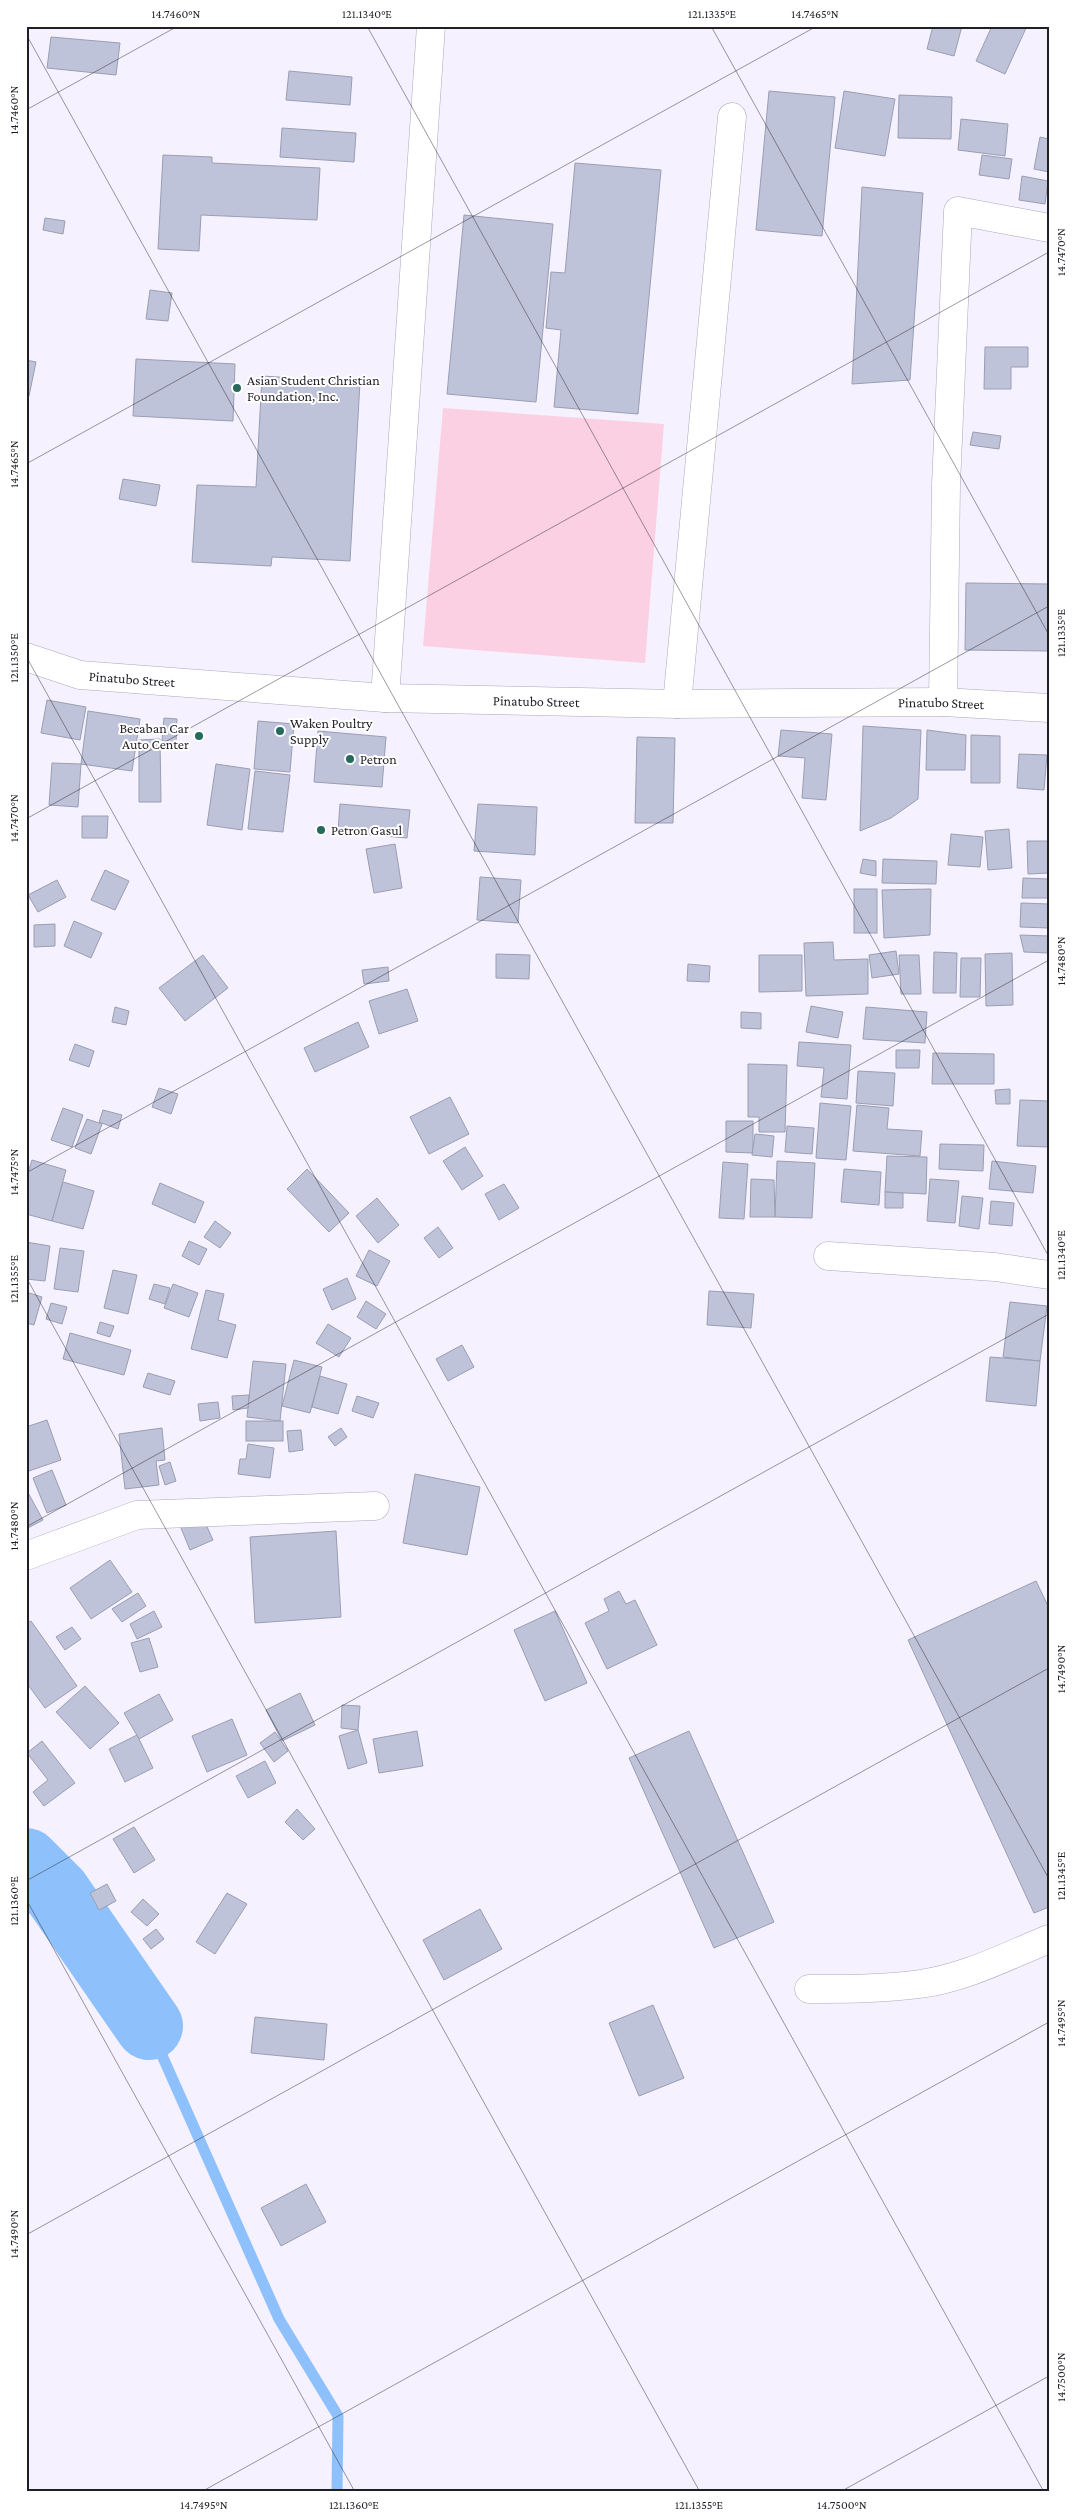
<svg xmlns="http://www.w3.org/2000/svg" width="1075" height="2518" viewBox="0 0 1075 2518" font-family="'Crimson Pro',serif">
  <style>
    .green { fill: #fcd0e3 }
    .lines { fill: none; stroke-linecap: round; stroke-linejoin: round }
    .stream { stroke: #8ec1fb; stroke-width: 11 }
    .river { stroke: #8ec1fb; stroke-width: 68 }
    .building { fill: #bec3d9; stroke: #9a9eb3 }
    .minor-casing { stroke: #aea7bc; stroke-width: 29 }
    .minor { stroke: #fff; stroke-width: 28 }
    .ticks { fill: none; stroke: #211e26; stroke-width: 1; stroke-opacity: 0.45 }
    .poi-dot { fill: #256a5c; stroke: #fff; stroke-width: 2 }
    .labels { text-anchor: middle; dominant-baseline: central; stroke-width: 4; stroke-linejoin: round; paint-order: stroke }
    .poi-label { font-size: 14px; fill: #211e26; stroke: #fff; text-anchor: start }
    .street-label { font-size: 14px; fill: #211e26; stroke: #fff }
    .neatline { fill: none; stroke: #211e26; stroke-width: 2 }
    .ticks-label { font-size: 12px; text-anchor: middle; fill: #211e26 }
  </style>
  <rect width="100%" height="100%" fill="#f5f1fe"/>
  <path class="green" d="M443,408L664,424L645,663L423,646Z"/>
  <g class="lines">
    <path class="stream" d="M149,2026L279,2319L338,2416L337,2492"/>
    <path class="river" d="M26,1862L57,1893L149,2026"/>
  </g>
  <g class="building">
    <path d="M933,26H962L954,56L927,49Z"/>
    <path d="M992,26H1027L1005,74L976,61Z"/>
    <path d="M51,37L120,43L116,75L47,68Z"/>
    <path d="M289,71L352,77L350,105L286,100Z"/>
    <path d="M769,91L835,97L822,236L756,230Z"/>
    <path d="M844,91L895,99L885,156L835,148Z"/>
    <path d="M899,95L952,97L951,139L898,138Z"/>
    <path d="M961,119L1008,124L1005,156L958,150Z"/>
    <path d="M282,128L356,133L354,162L280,157Z"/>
    <path d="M1040,137L1049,139V172L1034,169Z"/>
    <path d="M163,155L212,157V163L320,168L317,220L201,215L199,251L158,249Z"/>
    <path d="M982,155L1012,159L1009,179L979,175Z"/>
    <path d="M575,163L661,170L638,414L554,407L561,330L546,328L551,272L565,273Z"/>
    <path d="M1022,176L1048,181L1045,204L1019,200Z"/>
    <path d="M862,187L923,193L910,380L852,384Z"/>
    <path d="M464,215L553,224L536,402L447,394Z"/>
    <path d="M45,218L65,221L63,234L43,230Z"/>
    <path d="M150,290L172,293L168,321L146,319Z"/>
    <path d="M985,347H1028V367H1011V389H984Z"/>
    <path d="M136,359L235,364L233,421L133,416Z"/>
    <path d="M26,360L36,362L29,396H26Z"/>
    <path d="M262,376L360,382L350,561L272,557L271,566L192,562L197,485L256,487Z"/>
    <path d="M973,432L1001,436L999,449L970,445Z"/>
    <path d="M123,479L160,485L156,506L119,499Z"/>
    <path d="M966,583L1049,584V651L965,650Z"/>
    <path d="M47,700L86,707L80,740L41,733Z"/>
    <path d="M88,711L140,719L132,771L81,764Z"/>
    <path d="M164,718L177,719L176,742L162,741Z"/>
    <path d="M258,721L294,724L290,772L254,769Z"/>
    <path d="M863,726L921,730L918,799L891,818L860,831Z"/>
    <path d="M781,730L832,734L826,800L802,798L805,758L778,756Z"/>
    <path d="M927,730L966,735L965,770H926Z"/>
    <path d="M318,731L386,737L382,787L314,782Z"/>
    <path d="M971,735L1000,736V783H971Z"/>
    <path d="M637,737L675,738L673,823H635Z"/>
    <path d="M160,739L161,802H139V740Z"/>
    <path d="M1019,754L1047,755L1044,790L1017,788Z"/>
    <path d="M52,763L81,764L78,807L49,805Z"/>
    <path d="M216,764L250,769L242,830L207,825Z"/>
    <path d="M255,771L290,775L283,832L248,829Z"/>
    <path d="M340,804L410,810L407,838L338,832Z"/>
    <path d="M478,804L537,807L535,855L474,851Z"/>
    <path d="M82,816H108L107,838H82Z"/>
    <path d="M1009,829L1012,868L988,870L985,831Z"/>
    <path d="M951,834L983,837L980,867L948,865Z"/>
    <path d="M1027,841H1049V873L1028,874Z"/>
    <path d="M395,844L402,888L374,893L366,849Z"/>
    <path d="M863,859L876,861V876L860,873Z"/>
    <path d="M883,859L937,861L936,884L882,883Z"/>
    <path d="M105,870L129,881L115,910L91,900Z"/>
    <path d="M480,877L521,880L518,923L477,920Z"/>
    <path d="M1023,878L1049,879V898H1022Z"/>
    <path d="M57,880L66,897L38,912L28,895Z"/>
    <rect x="854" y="889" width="23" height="44"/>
    <path d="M931,889L930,935L884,938L882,890Z"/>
    <path d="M1021,903L1049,904V928L1020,927Z"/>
    <path d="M74,921L102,933L91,958L64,946Z"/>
    <path d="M55,924V946L34,947V925Z"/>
    <path d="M1020,935L1049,936V953L1024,952Z"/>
    <path d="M833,942L834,960L868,959V994L806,996L804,943Z"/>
    <path d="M896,951L899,974L872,978L869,955Z"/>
    <path d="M934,952L957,953L956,993H933Z"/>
    <path d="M1012,953L1013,1005L986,1006L985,954Z"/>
    <path d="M496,954L530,955L529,979L496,978Z"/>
    <path d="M203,955L228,988L185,1021L159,988Z"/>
    <path d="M759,955H802V991L759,992Z"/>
    <path d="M899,955H919L921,994H901Z"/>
    <path d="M961,958H981L980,997H960Z"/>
    <path d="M688,964L710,966L709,982L687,981Z"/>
    <path d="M388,967L389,981L364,984L362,970Z"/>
    <path d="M407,989L418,1021L379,1034L369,1001Z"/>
    <path d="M811,1006L843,1012L838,1038L806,1032Z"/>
    <path d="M115,1007L129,1011L126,1025L112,1022Z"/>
    <path d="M866,1007L927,1012L925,1043L863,1039Z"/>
    <path d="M741,1012L761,1013V1029L741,1028Z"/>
    <path d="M358,1022L369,1047L315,1072L304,1048Z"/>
    <path d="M799,1042L851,1045L847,1099L821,1097L824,1068L797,1066Z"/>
    <path d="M75,1044L94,1051L89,1067L69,1060Z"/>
    <path d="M896,1050H920L919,1068H896Z"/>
    <path d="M933,1053L994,1054V1084H932Z"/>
    <path d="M748,1064L787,1065L785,1132H759V1117H748Z"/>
    <path d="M858,1071L895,1073L893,1106L856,1103Z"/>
    <path d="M159,1088L178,1094L171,1114L152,1107Z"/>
    <path d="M1010,1089V1104H996L995,1090Z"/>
    <path d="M450,1097L469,1134L429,1154L410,1117Z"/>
    <path d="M1020,1100L1049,1101V1147L1017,1146Z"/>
    <path d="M820,1103L851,1106L846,1160L816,1158Z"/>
    <path d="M857,1105L889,1108L887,1129L922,1131L920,1156L853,1151Z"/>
    <path d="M63,1108L83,1115L72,1147L51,1140Z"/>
    <path d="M103,1110L122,1115L118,1129L99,1122Z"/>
    <path d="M87,1119L102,1124L91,1154L75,1148Z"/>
    <path d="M726,1121H753V1153L726,1152Z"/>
    <path d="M787,1126L814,1128L812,1154L785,1152Z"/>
    <path d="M755,1134L774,1136L772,1157L752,1155Z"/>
    <path d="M940,1144L984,1145L983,1171L939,1169Z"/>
    <path d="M465,1147L483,1176L462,1190L443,1161Z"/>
    <path d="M887,1156L927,1157L926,1194L885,1192Z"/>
    <path d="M32,1160L66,1170L52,1221L26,1214V1179Z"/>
    <path d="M777,1161L815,1163L812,1218L775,1217Z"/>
    <path d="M992,1161L1036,1166L1033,1193L989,1189Z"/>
    <path d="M723,1162L748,1164L744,1219L719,1218Z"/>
    <path d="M307,1169L349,1213L329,1232L287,1189Z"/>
    <path d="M844,1169L881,1172L879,1205L841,1202Z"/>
    <path d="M751,1179L774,1180L775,1217H750Z"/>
    <path d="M930,1179L959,1181L955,1223L927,1221Z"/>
    <path d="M63,1182L94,1191L83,1229L52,1221Z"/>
    <path d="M160,1183L204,1202L195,1223L152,1204Z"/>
    <path d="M504,1184L519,1208L499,1220L485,1194Z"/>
    <path d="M885,1192L903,1193V1208H885Z"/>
    <path d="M962,1196L983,1198L979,1229L959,1226Z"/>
    <path d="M377,1198L399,1225L378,1243L356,1216Z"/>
    <path d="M991,1201L1014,1203L1012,1226L989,1224Z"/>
    <path d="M215,1221L231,1233L220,1248L204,1237Z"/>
    <path d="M438,1227L453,1248L439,1258L424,1238Z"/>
    <path d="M189,1241L207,1249L199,1265L182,1256Z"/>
    <path d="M26,1242L50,1246L45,1281L26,1279Z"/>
    <path d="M60,1248L84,1251L78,1292L54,1289Z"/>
    <path d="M369,1250L390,1261L377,1286L356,1276Z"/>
    <path d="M113,1270L137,1275L128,1314L104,1308Z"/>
    <path d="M347,1278L356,1299L332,1310L323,1289Z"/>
    <path d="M154,1284L170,1288L165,1304L149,1299Z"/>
    <path d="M173,1284L198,1293L189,1317L164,1308Z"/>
    <path d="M206,1290L224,1294L218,1320L236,1325L227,1358L191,1349Z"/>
    <path d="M709,1291L754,1294L751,1328L707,1325Z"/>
    <path d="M26,1292L42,1297L34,1325L26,1323Z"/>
    <path d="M366,1301L386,1314L376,1329L357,1317Z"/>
    <path d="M1010,1302L1047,1306L1040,1361L1003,1357Z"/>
    <path d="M51,1303L67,1307L62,1324L46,1319Z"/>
    <path d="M100,1322L114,1326L110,1337L97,1333Z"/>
    <path d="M328,1324L351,1338L339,1357L316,1343Z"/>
    <path d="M70,1333L131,1350L124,1375L63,1359Z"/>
    <path d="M462,1345L474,1367L448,1381L436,1359Z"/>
    <path d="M990,1357L1040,1361L1036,1406L986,1401Z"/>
    <path d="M294,1360L322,1367L310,1413L282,1406Z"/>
    <path d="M253,1361L286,1364L280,1421L247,1417Z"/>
    <path d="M148,1373L175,1381L170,1395L143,1387Z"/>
    <path d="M320,1376L347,1384L338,1414L312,1407Z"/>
    <path d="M249,1395L248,1408L233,1410L232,1396Z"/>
    <path d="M357,1396L379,1403L373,1418L352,1411Z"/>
    <path d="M218,1402L220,1418L200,1421L198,1404Z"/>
    <path d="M47,1420L61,1460L26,1472V1427Z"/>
    <rect x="246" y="1421" width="37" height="20"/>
    <path d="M162,1428L165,1460L156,1461L159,1485L125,1489L119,1434Z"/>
    <path d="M341,1428L347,1437L335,1446L328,1437Z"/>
    <path d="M301,1430L303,1450L289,1452L287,1431Z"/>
    <path d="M248,1444L274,1448L270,1478L238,1474L240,1459H246Z"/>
    <path d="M170,1462L176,1481L165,1485L159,1466Z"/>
    <path d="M52,1470L66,1505L47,1513L33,1478Z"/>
    <path d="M415,1474L480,1487L467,1555L403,1543Z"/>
    <path d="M26,1489L43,1520L26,1529Z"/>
    <path d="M203,1518L213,1540L190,1550L181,1528Z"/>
    <path d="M336,1531L341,1617L255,1623L250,1537Z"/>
    <path d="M110,1560L132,1592L91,1619L70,1588Z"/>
    <path d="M1036,1581L1049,1608V1907L1034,1913L908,1640Z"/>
    <path d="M619,1591L626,1604L635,1600L657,1645L607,1669L585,1623L609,1611L604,1599Z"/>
    <path d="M138,1593L146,1606L122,1622L112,1609Z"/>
    <path d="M154,1611L162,1627L137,1639L130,1624Z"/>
    <path d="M555,1611L587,1683L545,1701L514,1630Z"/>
    <path d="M31,1621L77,1686L45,1708L26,1682V1624Z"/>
    <path d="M72,1627L81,1639L65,1650L56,1637Z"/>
    <path d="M149,1638L158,1667L140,1672L131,1643Z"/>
    <path d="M85,1686L119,1723L90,1749L56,1712Z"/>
    <path d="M300,1693L315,1725L282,1741L266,1710Z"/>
    <path d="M159,1694L173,1720L139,1739L124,1713Z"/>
    <path d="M342,1705L360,1706L358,1730L341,1728Z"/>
    <path d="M232,1719L247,1755L207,1772L192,1736Z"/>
    <path d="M358,1730L367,1763L348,1769L339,1736Z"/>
    <path d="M417,1731L423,1766L379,1773L373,1739Z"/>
    <path d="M689,1731L774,1922L714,1948L629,1758Z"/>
    <path d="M275,1732L288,1751L274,1762L260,1743Z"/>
    <path d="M137,1735L153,1768L125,1782L109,1749Z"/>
    <path d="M42,1741L75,1783L44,1806L33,1792L48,1780L27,1753Z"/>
    <path d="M265,1761L276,1783L248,1798L236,1776Z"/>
    <path d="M297,1809L315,1829L303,1840L285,1822Z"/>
    <path d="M134,1827L155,1860L134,1873L113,1839Z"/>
    <path d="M107,1884L116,1901L99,1910L90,1893Z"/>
    <path d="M227,1893L247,1904L215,1954L196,1942Z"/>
    <path d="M143,1899L159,1914L147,1926L131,1912Z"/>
    <path d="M480,1909L502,1949L444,1980L423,1940Z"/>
    <path d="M156,1929L164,1939L151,1949L143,1939Z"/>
    <path d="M653,2005L684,2078L639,2096L609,2023Z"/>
    <path d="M255,2017L327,2024L324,2060L251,2053Z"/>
    <path d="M306,2184L326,2222L281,2246L261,2208Z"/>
  </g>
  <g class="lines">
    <defs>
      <g id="minor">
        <path id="s1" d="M26,657L80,675L385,698L677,704L943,702L1049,708"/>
        <path d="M385,698L431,26"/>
        <path d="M943,702L946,485L958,211L1049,228"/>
        <path d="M677,704L732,117"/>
        <path d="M828,1256L995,1267L1049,1275"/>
        <path d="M26,1556L137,1515L375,1506"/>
        <path d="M809,1989C846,1989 883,1989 920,1984C965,1978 1007,1956 1049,1939"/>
      </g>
    </defs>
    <use href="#minor" class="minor-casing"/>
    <use href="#minor" class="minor"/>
  </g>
  <path class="ticks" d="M367,26L1049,1257M711,26L1049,635M26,34L1049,1879M26,110L178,26M26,464L817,26M26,656L1044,2492M26,819L1049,252M26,1173L1049,606M26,1277L700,2492M26,1527L1049,960M26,1881L1049,1314M26,1899L355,2492M26,2235L1049,1668M201,2492L1049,2022M840,2492L1049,2376"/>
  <g class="poi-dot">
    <circle cx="237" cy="388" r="5"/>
    <circle cx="280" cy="731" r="5"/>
    <circle cx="199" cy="736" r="5"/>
    <circle cx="350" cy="759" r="5"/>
    <circle cx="321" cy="830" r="5"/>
  </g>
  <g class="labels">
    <g class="poi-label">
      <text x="247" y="380">Asian Student Christian<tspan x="247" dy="16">Foundation, Inc.</tspan></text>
      <text x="290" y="723">Waken Poultry<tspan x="290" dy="16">Supply</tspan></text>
      <text x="189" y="728" text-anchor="end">Becaban Car<tspan x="189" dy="16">Auto Center</tspan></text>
      <text x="360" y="759">Petron</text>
      <text x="331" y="830">Petron Gasul</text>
    </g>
    <g class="street-label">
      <text stroke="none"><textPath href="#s1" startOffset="109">Pinatubo Street</textPath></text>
      <text stroke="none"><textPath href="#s1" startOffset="514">Pinatubo Street</textPath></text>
      <text stroke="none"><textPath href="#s1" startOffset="919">Pinatubo Street</textPath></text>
    </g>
  </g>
  <rect width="1075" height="2518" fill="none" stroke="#ffffff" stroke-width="55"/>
  <rect x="28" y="28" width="1020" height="2462" class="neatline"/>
  <g class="ticks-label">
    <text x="176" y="18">14.7460°N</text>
    <text x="367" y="18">121.1340°E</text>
    <text x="712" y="18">121.1335°E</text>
    <text x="815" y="18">14.7465°N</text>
    <text transform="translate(14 110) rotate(-90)" y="4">14.7460°N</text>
    <text transform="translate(1061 252) rotate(-90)" y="4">14.7470°N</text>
    <text transform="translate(14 464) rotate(-90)" y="4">14.7465°N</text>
    <text transform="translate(1061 633) rotate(-90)" y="4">121.1335°E</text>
    <text transform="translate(14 658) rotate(-90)" y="4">121.1350°E</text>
    <text transform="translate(14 818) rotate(-90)" y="4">14.7470°N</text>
    <text transform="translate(1061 961) rotate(-90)" y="4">14.7480°N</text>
    <text transform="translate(14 1172) rotate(-90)" y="4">14.7475°N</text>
    <text transform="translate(1061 1255) rotate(-90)" y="4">121.1340°E</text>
    <text transform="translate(14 1279) rotate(-90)" y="4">121.1355°E</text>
    <text transform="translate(14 1526) rotate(-90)" y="4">14.7480°N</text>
    <text transform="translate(1061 1669) rotate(-90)" y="4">14.7490°N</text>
    <text transform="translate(1061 1876) rotate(-90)" y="4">121.1345°E</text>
    <text transform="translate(14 1901) rotate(-90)" y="4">121.1360°E</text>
    <text transform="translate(1061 2023) rotate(-90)" y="4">14.7495°N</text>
    <text transform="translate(14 2234) rotate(-90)" y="4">14.7490°N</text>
    <text transform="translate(1061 2377) rotate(-90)" y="4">14.7500°N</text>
    <text x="204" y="2509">14.7495°N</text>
    <text x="354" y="2509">121.1360°E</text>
    <text x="699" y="2509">121.1355°E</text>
    <text x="842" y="2509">14.7500°N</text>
  </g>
</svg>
